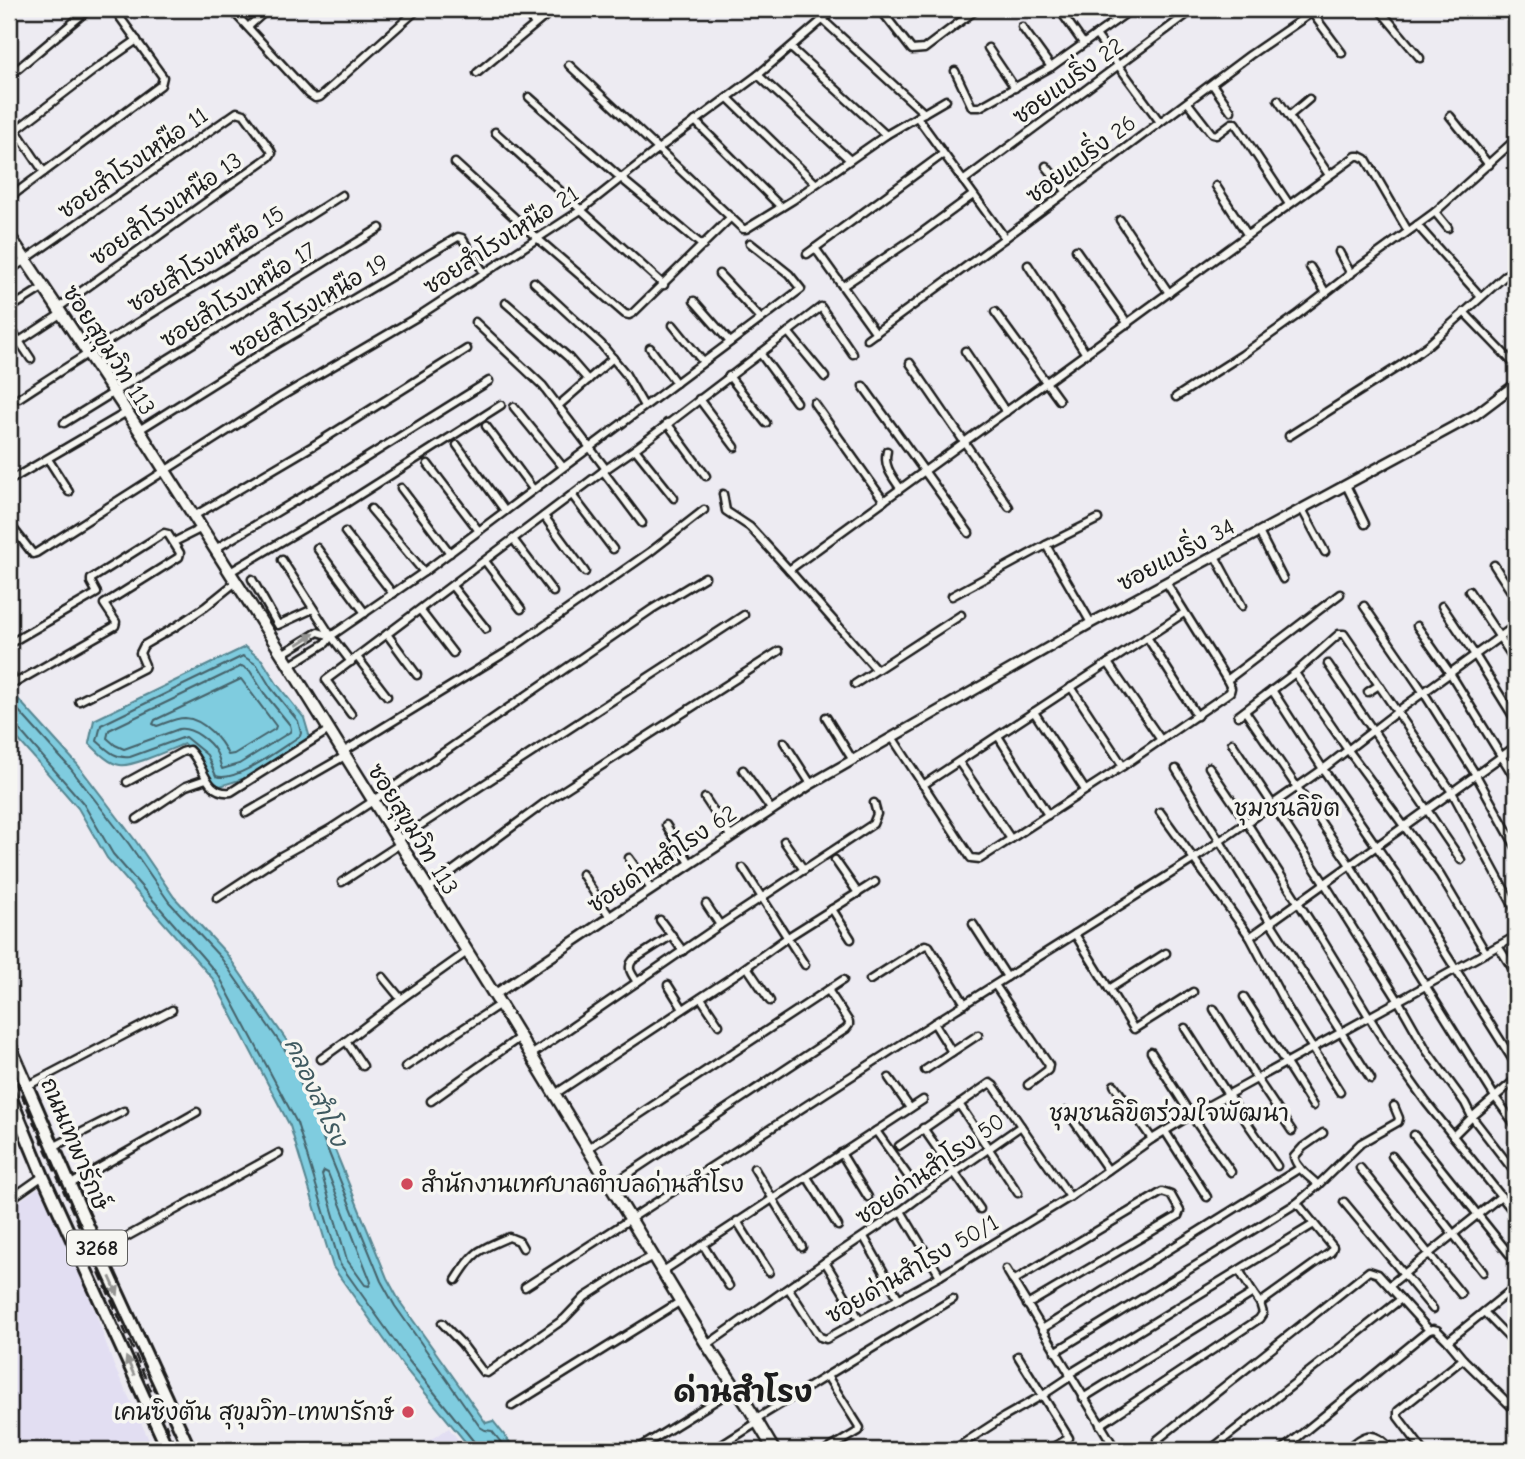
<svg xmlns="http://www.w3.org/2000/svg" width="1525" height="1459" viewBox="0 0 1525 1459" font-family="'Comic Neue','Playpen Sans Thai',sans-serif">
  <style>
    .built { fill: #e2def2 }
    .water { fill: #7fccdf; stroke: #578691; stroke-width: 2 }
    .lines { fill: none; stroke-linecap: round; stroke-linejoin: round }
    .shore { stroke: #44626a; stroke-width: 2 }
    .minor-casing { stroke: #1c1c1c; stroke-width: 11 }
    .tertiary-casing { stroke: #1c1c1c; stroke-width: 13 }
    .secondary-casing { stroke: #1c1c1c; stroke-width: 15 }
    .primary-casing { stroke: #1c1c1c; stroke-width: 16 }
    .minor { stroke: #f6f6f2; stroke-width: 6 }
    .tertiary { stroke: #f6f6f2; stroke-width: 8 }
    .secondary { stroke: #f6f6f2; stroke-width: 10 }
    .primary { stroke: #f6f6f2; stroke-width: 10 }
    .rail { stroke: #1c1c1c; stroke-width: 2.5; stroke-dasharray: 10 5; stroke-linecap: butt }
    .oneway { fill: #949492 }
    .poi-dot { fill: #d1495b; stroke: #f6f6f2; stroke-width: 2.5 }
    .labels { text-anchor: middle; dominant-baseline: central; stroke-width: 7; stroke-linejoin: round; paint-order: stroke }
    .shield { fill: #f6f6f2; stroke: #5d5d5c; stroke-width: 2 }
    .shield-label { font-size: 21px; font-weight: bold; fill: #1c1c1c }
    .street-label { font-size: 23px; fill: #1c1c1c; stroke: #f6f6f2 }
    .poi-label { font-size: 23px; fill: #1c1c1c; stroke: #f6f6f2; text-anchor: start }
    .neighbourhood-label { font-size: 24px; fill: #1c1c1c; stroke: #f6f6f2 }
    .water-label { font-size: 24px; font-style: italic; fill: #3f5a60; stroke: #f6f6f2 }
    .district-label { font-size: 30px; font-weight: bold; fill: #1c1c1c; stroke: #f6f6f2 }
  </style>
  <rect width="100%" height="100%" fill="#edebf2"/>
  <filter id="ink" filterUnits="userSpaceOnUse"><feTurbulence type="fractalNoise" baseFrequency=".0143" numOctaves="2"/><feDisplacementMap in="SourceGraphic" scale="14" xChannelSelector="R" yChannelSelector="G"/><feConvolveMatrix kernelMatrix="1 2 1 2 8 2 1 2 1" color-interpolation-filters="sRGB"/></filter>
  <g filter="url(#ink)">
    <g class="built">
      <path d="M39,1187L85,1282L114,1366L154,1450H9V1208Z"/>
      <path d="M449,1428L466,1450H414Z"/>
    </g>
    <g class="water">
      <path d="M245,647L262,660L277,684L304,718L310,738L246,778L220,786L209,781L202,759L184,744C171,749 133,767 120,765C109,764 97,751 89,743L94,720Z"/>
      <path d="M9,689L77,764L135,840L174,897L226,953L296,1054L387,1278L400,1302L486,1423L493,1421L516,1450H472L403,1366L333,1267L290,1126L213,979L107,858L78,808L9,729Z"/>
    </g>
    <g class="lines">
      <g class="shore">
        <path d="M243,656L257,665L271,688L298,721L301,733L300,736C282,747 235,784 216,776L207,755L185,737L130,757C116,759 108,751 97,741L101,725Z"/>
        <path d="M242,666L250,671L264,693L290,725L291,729L290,732L239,764L222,769C220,764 219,757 216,752C210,741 192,727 179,729L124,749L115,745L107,738L109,730Z"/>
        <path d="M241,679L276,726L275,729L234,754L228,755C222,740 203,719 185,718C175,718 166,723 157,726L153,724L155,720Z"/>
        <path d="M9,700L71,769L129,844L169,902L221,958L290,1057L381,1281L395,1306L480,1427L485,1430L492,1431L507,1450"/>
        <path d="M9,725L17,727L83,803L113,854L219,976L297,1123L340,1264L409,1361L475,1443L477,1450"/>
        <path d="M324,1171L328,1173L371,1282L369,1286L365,1285L347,1260L322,1175Z"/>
      </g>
      <defs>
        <g id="minor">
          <path d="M231,9L309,94L315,98L320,97L418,9"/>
          <path d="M523,9L535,24"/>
          <path d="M880,9L912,50L924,49L977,9"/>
          <path d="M1059,9L1083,43"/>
          <path d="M1105,9L1115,21"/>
          <path d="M1379,9L1420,58"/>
          <path d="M1310,10L1342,53"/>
          <path d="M823,20L924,113"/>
          <path d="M248,27L268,9"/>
          <path d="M1022,27L1051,67"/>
          <path d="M1096,35L1160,122"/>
          <path d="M791,48L886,135"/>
          <path d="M988,48L1015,88"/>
          <path d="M569,65L743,229H746L793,200L886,135L946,100"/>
          <path d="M955,71L972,107H980L1051,67L1132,9"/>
          <path d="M14,72L89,9"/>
          <path d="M477,73L554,9"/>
          <path d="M758,75L850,160"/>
          <path d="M1212,84L1231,111"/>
          <path d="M529,97L622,179L703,246"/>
          <path d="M728,98L815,183"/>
          <path d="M1278,100L1329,175"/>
          <path d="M1188,103L1212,134L1216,135L1232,123H1235L1289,204"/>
          <path d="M1289,116L1309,99"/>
          <path d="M1450,116L1489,165"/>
          <path d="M917,117L1005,238"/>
          <path d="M9,120L44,172"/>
          <path d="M695,121L781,207"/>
          <path d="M16,130L97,68L137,40"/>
          <path d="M495,132L664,285"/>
          <path d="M455,163L538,239L625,314L629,315L633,313L731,217"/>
          <path d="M1046,166L1067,192"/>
          <path d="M963,181L1194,9"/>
          <path d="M1216,186L1247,234"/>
          <path d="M9,198L161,85L163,77L114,9"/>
          <path d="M1435,212L1448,228"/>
          <path d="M1120,220L1169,293"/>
          <path d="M1417,225L1481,297"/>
          <path d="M815,248L876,333"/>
          <path d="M1076,250L1128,324"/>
          <path d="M1339,252L1351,274"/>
          <path d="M807,254L943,154"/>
          <path d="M1028,265L1086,354"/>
          <path d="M1310,267L1326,293"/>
          <path d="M9,271L237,112L244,114L270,149L272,153L269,157L58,308"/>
          <path d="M719,274L761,319"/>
          <path d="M534,282L601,344L625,373L644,406"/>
          <path d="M843,286L920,234L973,195"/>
          <path d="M694,301L730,342"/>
          <path d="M506,303L568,357L588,380"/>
          <path d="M9,309L44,287"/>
          <path d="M995,312L1059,400"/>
          <path d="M1464,312L1516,366"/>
          <path d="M475,322L543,386L606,469"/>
          <path d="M673,325L703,362"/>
          <path d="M9,326L31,359"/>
          <path d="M788,332L825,377"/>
          <path d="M867,339L1005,238L1250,55L1317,9"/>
          <path d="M9,348L62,313"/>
          <path d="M650,348L676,383"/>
          <path d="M965,351L1006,412"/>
          <path d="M760,353L796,402"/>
          <path d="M910,363L1009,507"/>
          <path d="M729,376L766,423"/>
          <path d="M863,386L969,533"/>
          <path d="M1176,397L1242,355L1296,316L1354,271L1435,212L1516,139"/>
          <path d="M19,398C125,328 235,264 342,195"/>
          <path d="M699,399L735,447"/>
          <path d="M814,403L884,501"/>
          <path d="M558,406L613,358"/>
          <path d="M514,407L563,467"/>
          <path d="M64,423L380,228"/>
          <path d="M667,423L706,476"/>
          <path d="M486,426L533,489"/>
          <path d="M139,430L262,353L458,237L462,238L484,273"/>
          <path d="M1289,436L1401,365L1428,345L1516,266"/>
          <path d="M457,445L505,511"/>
          <path d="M635,449L674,498"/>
          <path d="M887,451C883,466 892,476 900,488"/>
          <path d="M48,459L69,492"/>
          <path d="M428,464L479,531"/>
          <path d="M603,471L642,523"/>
          <path d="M9,481L127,412"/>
          <path d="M1346,485L1365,524"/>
          <path d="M401,488L450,553"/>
          <path d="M723,494L726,511L750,527L789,570L876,669"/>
          <path d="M572,495L613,549"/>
          <path d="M1302,509L1325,552"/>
          <path d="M194,516L311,447L467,349"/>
          <path d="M544,516L585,572"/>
          <path d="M9,529L12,527L33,554L36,553L282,396L417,317L581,210L658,149L758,75L835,9"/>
          <path d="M345,532L393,594"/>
          <path d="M1259,532L1283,579"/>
          <path d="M513,539L553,592"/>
          <path d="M174,542L202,528"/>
          <path d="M1046,545L1098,519"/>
          <path d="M317,548L365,613"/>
          <path d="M215,549L332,479L489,381"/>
          <path d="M1215,556L1242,606"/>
          <path d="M282,560L331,636L351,662"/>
          <path d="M485,561L521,609"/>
          <path d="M1494,565L1516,599"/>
          <path d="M789,570L1356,156H1360L1366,159L1408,231"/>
          <path d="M230,572L345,504L501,405"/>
          <path d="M424,572L801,289L789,274L750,243"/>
          <path d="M252,579L278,625L313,609"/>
          <path d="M452,586L486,629"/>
          <path d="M1469,591L1516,662"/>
          <path d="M952,596L1046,545L1091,623"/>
          <path d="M1364,606L1424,693L1476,775L1516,847"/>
          <path d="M1442,606L1475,655L1516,721"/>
          <path d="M420,610L453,653"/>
          <path d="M1417,626L1450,673L1516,780"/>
          <path d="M387,634L417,675"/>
          <path d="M1147,637L1197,716"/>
          <path d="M9,644L97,593L91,582V579L164,533L168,534L180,553L179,557L104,604L116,622L115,626L17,682L14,681L9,671"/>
          <path d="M282,654L318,632L331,636"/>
          <path d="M357,657L387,696"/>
          <path d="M1108,663L1161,740"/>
          <path d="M1328,664L1461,860"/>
          <path d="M289,666L326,643L331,636L424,572L371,509"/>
          <path d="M1295,673L1348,750L1440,875L1486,953"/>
          <path d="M1227,680L1340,594"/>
          <path d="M855,684L961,615"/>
          <path d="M1071,687L1123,766"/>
          <path d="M1272,690L1323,769L1395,873L1516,1065"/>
          <path d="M1368,692L1379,685"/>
          <path d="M79,701L144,668L145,665L140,653L144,645L175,627L205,607L236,582"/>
          <path d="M1245,711L1350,865L1495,1097L1516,1126"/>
          <path d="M1034,712L1085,790"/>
          <path d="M351,714L326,680L606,469L635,449L821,307L853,354"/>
          <path d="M1238,716L1295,673L1339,634H1344L1452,792L1516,911"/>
          <path d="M826,717L852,759"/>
          <path d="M998,736L1048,815"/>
          <path d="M892,737L971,858L980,859L1123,766L1230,692L1231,688L1227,680L1166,582"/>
          <path d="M784,742L811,784"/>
          <path d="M1232,743L1325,884L1398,1000L1427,1051L1465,1103L1472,1117L1516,1174"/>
          <path d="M343,752L508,651L650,552L704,510"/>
          <path d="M959,762L1011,839"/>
          <path d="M1209,767L1247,823L1323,941L1393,1056L1426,1102L1516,1215"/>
          <path d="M1176,769L1251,892L1371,1079"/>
          <path d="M743,770L771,809"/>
          <path d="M127,782L182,752L189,750C204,763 204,795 231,792L329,730"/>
          <path d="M923,785L1184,613"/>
          <path d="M705,798L731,837"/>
          <path d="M1160,812L1250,937L1287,1007L1340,1092"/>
          <path d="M246,813L345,756"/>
          <path d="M137,819L186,786L206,779"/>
          <path d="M666,825L690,863"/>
          <path d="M398,840L744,615"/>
          <path d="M784,841L804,870"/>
          <path d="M629,858L651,889"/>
          <path d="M835,860L858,893"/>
          <path d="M743,868L805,965"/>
          <path d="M582,874L610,917"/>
          <path d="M342,882L400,844"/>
          <path d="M428,889L550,799L779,651"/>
          <path d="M217,898L281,856L330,829L373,801L652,609L705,577"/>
          <path d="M706,904L720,925"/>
          <path d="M832,909L851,939"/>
          <path d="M660,920L683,951"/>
          <path d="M973,924L1007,977"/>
          <path d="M1075,934L1134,1029L1193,992"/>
          <path d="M1250,937L1516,746"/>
          <path d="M1498,946L1516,974"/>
          <path d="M747,967L770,1001"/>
          <path d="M383,977L401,999"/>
          <path d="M870,980L925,945L929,946L965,1004"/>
          <path d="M637,982C632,974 626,968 633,960L672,935"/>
          <path d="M668,985L683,1009"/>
          <path d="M995,985L1049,1065L1048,1070L1028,1085"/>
          <path d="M1109,989L1166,953"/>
          <path d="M1244,997L1313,1106"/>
          <path d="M701,998L719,1025"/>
          <path d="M1214,1009L1257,1079L1292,1131"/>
          <path d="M934,1023L952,1052"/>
          <path d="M1185,1028L1228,1095L1277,1166"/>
          <path d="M1151,1052L1191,1115L1231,1172"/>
          <path d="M531,1055L720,925L873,824L877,814L874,803"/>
          <path d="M321,1059L346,1041"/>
          <path d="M363,1066L346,1041L401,999L467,952"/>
          <path d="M405,1067L500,1004"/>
          <path d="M925,1070L978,1035"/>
          <path d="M889,1078L910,1108"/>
          <path d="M1114,1085L1152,1139"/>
          <path d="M27,1086L172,1010"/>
          <path d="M555,1094L735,975L788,937L875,882"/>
          <path d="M431,1101L520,1037"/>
          <path d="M959,1104L1018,1193"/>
          <path d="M1067,1111L1108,1170"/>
          <path d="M923,1128L980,1209"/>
          <path d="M876,1131L908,1176"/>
          <path d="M1165,1131L1207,1197"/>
          <path d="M1414,1135L1510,1255"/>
          <path d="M1453,1136L1472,1117L1516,1079"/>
          <path d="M899,1146L990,1083L994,1086L1021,1126"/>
          <path d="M53,1147L124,1111"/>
          <path d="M587,1149L843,980"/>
          <path d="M841,1153L868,1197"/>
          <path d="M1392,1156L1483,1272"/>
          <path d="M754,1168L802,1247"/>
          <path d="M1360,1168L1461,1294"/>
          <path d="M807,1177L838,1226"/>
          <path d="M69,1185L197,1112"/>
          <path d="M1318,1185L1361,1143L1398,1122L1399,1118L1394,1106"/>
          <path d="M610,1186L846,1029L849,1025V1022L828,990"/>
          <path d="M9,1200L43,1176"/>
          <path d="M1344,1202L1433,1309"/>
          <path d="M901,1211L940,1276"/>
          <path d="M737,1221L769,1272"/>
          <path d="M864,1237L899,1299"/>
          <path d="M703,1245L729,1286"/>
          <path d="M99,1252L279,1153"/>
          <path d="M825,1262L860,1320"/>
          <path d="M1006,1269L1116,1450"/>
          <path d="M1239,1270L1253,1293"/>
          <path d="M663,1271L923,1100"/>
          <path d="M456,1280C474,1251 478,1250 509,1237L519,1241L523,1248"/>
          <path d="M1013,1281L1162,1192L1171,1195L1180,1211L1178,1216L1027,1305"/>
          <path d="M1390,1285L1501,1196"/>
          <path d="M525,1287L934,1023L1194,859L1323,769L1398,711L1516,625"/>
          <path d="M789,1289L820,1337L826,1339L940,1276L1070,1197"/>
          <path d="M1260,1303L1331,1252L1333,1247L1297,1203"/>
          <path d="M1484,1312L1516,1345"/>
          <path d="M442,1323L462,1344L483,1372L487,1373L564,1319L585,1297L630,1268L653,1256"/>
          <path d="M1042,1329L1300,1168"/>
          <path d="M1448,1341L1516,1286"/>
          <path d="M707,1345L825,1262L901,1211L921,1196L1021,1126L1070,1197L1152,1139L1191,1115L1516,936"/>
          <path d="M1055,1352L1297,1203L1318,1185C1310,1177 1297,1169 1294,1157L1303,1147L1323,1133"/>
          <path d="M1018,1356L1069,1438L1048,1450"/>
          <path d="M1069,1374L1314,1224"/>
          <path d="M1083,1398L1253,1293L1260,1303L1263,1313L1259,1319L1100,1425"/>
          <path d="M512,1406L681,1301"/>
          <path d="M756,1419L953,1299"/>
          <path d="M636,1450L736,1388"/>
          <path d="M714,1450L758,1422"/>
          <path d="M827,1450L859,1431L860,1428L827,1376"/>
          <path d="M953,1450L1004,1417L1043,1395L1070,1377"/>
          <path d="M1167,1450L1157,1440L1369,1271L1378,1274L1429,1330"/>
          <path d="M1210,1450L1401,1299"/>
          <path d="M1282,1450L1429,1330L1433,1329L1437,1330L1448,1341L1463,1359L1516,1411"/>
          <path d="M1346,1450C1367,1433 1372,1429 1392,1450"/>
          <path d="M1423,1450L1398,1417V1411L1463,1359"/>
        </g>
        <path id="tertiary" d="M494,995L610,917L811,784L1091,623L1475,415L1516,384"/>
        <path id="secondary" d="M9,235L139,430L282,654L500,1004L707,1345L749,1408L774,1450"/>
        <g id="primary">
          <path d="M9,1044L99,1252L190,1450"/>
          <path d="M9,1094L43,1176L168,1450"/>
        </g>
      </defs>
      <use href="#minor" class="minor-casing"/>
      <use href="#tertiary" class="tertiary-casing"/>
      <use href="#secondary" class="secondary-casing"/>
      <use href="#primary" class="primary-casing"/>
      <use href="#minor" class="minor"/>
      <use href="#tertiary" class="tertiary"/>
      <use href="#secondary" class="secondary"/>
      <use href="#primary" class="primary"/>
      <path class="rail" d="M9,1066L177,1450"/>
    </g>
    <defs><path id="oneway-solid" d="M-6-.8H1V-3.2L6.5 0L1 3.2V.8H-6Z" transform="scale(1.75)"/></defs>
    <g class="oneway">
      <use href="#oneway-solid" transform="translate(306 639) rotate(-33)"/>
      <use href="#oneway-solid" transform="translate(114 1286) rotate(66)"/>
      <use href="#oneway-solid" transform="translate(130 1366) rotate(-114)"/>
    </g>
  </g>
  <g class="poi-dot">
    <circle cx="407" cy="1184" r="7"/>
    <circle cx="408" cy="1412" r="7"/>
  </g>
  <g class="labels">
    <rect class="shield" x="67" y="1230.5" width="60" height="35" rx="5"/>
    <g class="shield-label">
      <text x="97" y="1248">3268</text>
    </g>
    <g class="street-label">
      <text transform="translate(1068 81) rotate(-36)">ซอยแบริ่ง 22</text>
      <text transform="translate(1081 159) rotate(-37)">ซอยแบริ่ง 26</text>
      <text transform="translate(133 163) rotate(-35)">ซอยสำโรงเหนือ 11</text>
      <text transform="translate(166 209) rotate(-35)">ซอยสำโรงเหนือ 13</text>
      <text transform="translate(501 240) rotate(-33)">ซอยสำโรงเหนือ 21</text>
      <text transform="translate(206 259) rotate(-32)">ซอยสำโรงเหนือ 15</text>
      <text transform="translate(238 295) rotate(-32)">ซอยสำโรงเหนือ 17</text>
      <text transform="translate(309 306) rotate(-31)">ซอยสำโรงเหนือ 19</text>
      <text transform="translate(109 350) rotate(57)">ซอยสุขุมวิท 113</text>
      <text transform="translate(1176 555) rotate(-28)">ซอยแบริ่ง 34</text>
      <text transform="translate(413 829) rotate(58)">ซอยสุขุมวิท 113</text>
      <text transform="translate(662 859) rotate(-34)">ซอยด่านสำโรง 62</text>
      <text transform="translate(75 1144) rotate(67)">ถนนเทพารักษ์</text>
      <text transform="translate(930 1169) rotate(-35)">ซอยด่านสำโรง 50</text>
      <text transform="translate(912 1269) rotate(-30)">ซอยด่านสำโรง 50/1</text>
    </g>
    <g class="poi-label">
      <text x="421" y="1184">สำนักงานเทศบาลตำบลด่านสำโรง</text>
      <text x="394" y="1412" text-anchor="end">เคนซิงตัน สุขุมวิท-เทพารักษ์</text>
    </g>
    <g class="neighbourhood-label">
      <text x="1287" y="808">ชุมชนลิขิต</text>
      <text x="1169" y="1113">ชุมชนลิขิตร่วมใจพัฒนา</text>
    </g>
    <g class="water-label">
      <text transform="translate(316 1092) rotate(65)">คลองสำโรง</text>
    </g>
    <g class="district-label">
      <text x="743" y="1392">ด่านสำโรง</text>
    </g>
  </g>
  <rect width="1525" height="1459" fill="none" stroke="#f6f6f2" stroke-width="35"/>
  <rect x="18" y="18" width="1490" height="1424" fill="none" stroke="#1c1c1c" stroke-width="2.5" filter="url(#ink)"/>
</svg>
